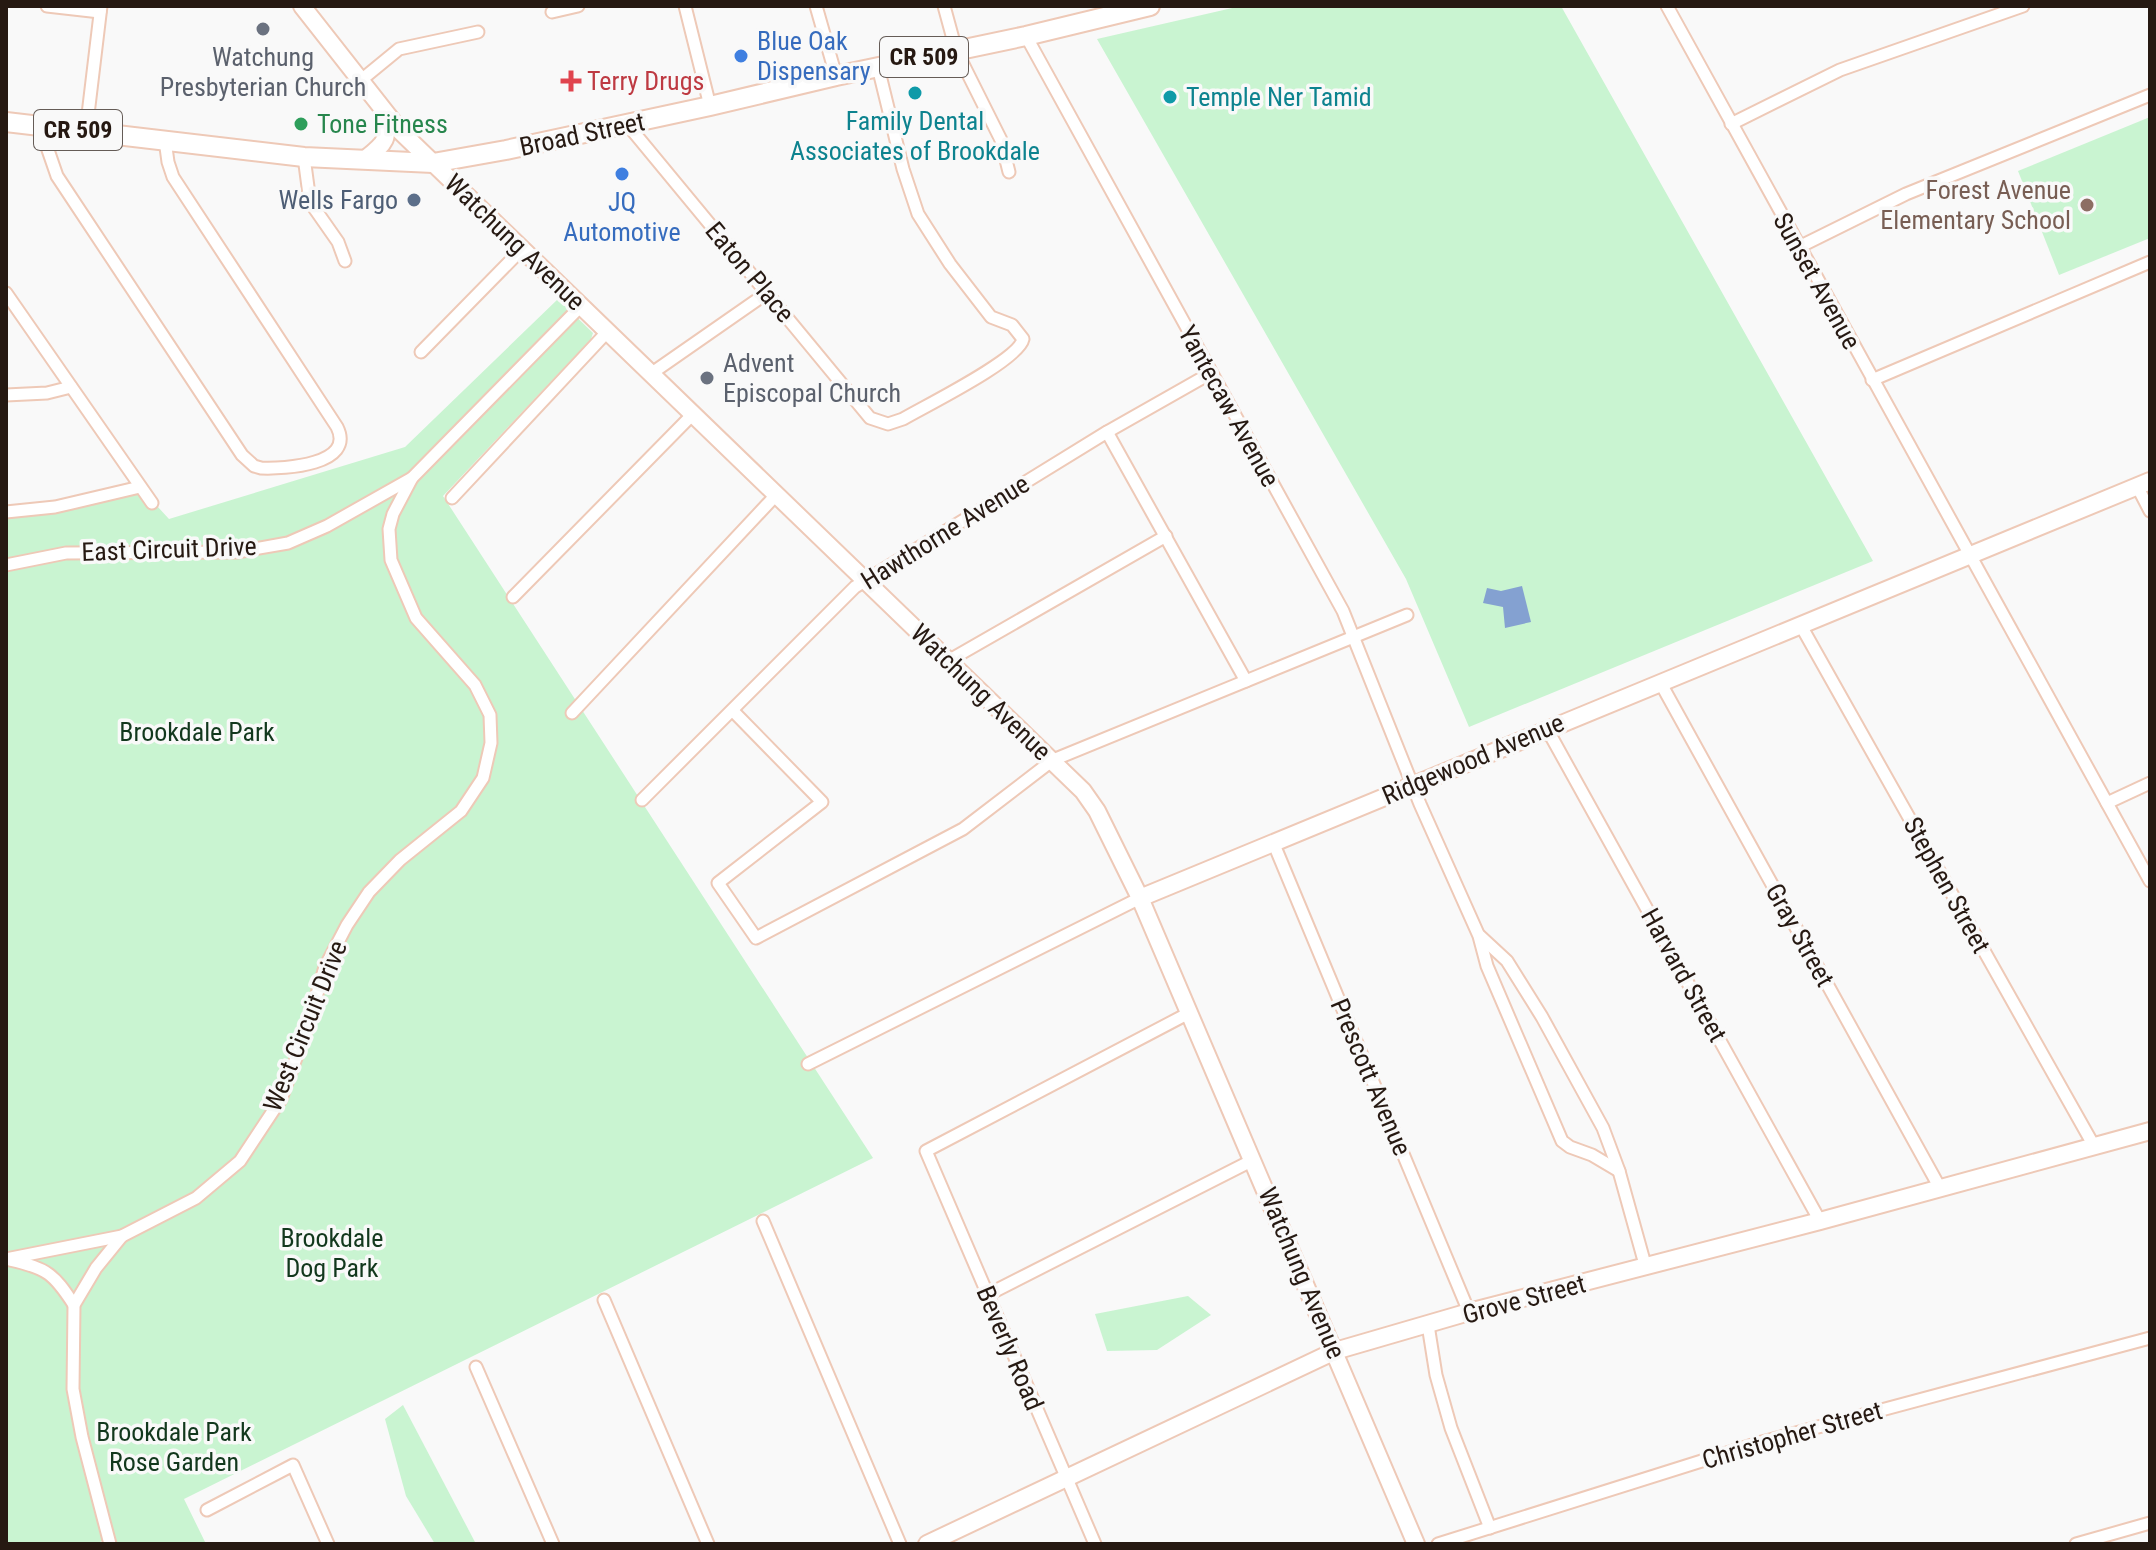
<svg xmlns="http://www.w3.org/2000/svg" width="2156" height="1550" viewBox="0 0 2156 1550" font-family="'Roboto Condensed',sans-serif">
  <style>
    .green { fill: #c9f4d1 }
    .water { fill: #84a1d1 }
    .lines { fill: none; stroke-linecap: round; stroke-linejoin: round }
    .street-casing { stroke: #eec9b7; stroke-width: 15 }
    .secondary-casing { stroke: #eec9b7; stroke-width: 20 }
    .primary-casing { stroke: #eec9b7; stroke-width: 22 }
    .street { stroke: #fff; stroke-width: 11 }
    .secondary { stroke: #fff; stroke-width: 16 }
    .primary { stroke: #fff; stroke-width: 18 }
    .worship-dot { fill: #6b7280; stroke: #f9f9f9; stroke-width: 3 }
    .shop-dot { fill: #3f7fe0; stroke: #f9f9f9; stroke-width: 3 }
    .health-dot { fill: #e0444e; stroke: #f9f9f9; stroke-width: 3 }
    .culture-dot { fill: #0f9aa8; stroke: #f9f9f9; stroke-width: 3 }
    .leisure-dot { fill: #2e9e5b; stroke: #f9f9f9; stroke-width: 3 }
    .service-dot { fill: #5c6f8a; stroke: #f9f9f9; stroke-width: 3 }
    .education-dot { fill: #8d6e63; stroke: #f9f9f9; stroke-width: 3 }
    .labels { text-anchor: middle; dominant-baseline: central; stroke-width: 7; stroke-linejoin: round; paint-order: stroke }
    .shield { fill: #f9f9f9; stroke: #655c57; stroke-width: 2 }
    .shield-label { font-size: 24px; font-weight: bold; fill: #261912 }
    .shop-label { font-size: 26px; fill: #366cbe; stroke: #f9f9f9; text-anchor: start }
    .worship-label { font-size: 26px; fill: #5b616d; stroke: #f9f9f9 }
    .health-label { font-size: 26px; fill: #be3a42; stroke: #f9f9f9; text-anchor: start }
    .culture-label { font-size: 26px; fill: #0d838f; stroke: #f9f9f9; text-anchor: start }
    .leisure-label { font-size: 26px; fill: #27864d; stroke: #f9f9f9; text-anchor: start }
    .street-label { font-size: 26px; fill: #261912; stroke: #f9f9f9 }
    .education-label { font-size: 26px; fill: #785e54; stroke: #f9f9f9; text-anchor: end }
    .service-label { font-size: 26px; fill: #4e5e75; stroke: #f9f9f9; text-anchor: end }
    .park-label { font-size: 26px; fill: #12381d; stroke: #f9f9f9 }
  </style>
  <rect width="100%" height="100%" fill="#f9f9f9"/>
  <g class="green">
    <path d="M1241,6H1561L1873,561L1469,727L1406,579L1097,39Z"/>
    <path d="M2150,117V238L2059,275L2018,171Z"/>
    <path d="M558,299L593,333L591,339L443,496L873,1158L184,1499L206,1544H111L108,1538L96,1544H6V508L146,494L169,519L405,447Z"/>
    <path d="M1188,1296L1211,1315L1157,1350L1107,1351L1095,1314Z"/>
    <path d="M403,1405L476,1544H435L406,1496L385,1419Z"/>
  </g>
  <path class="water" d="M1522,586L1531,622L1505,628L1503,607L1483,603L1487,588L1501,591Z"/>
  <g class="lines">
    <defs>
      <g id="street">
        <path d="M47,6L100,12"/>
        <path d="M685,6L710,106"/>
        <path d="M816,6L836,76"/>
        <path d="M944,6L956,50L1001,140L1009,172"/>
        <path d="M1667,6L2150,881"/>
        <path d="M552,12L578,6"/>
        <path d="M1026,36L1343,611L1420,804L1479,936L1487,966L1562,1141L1570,1147L1592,1155L1619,1171"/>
        <path d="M360,81L399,49L478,32"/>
        <path d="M627,124L870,418L888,424L903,419C925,406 1019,360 1023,339L1012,325L991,317L950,264L918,214L903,169L878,67"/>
        <path d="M1731,124L1840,70L2023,6"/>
        <path d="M46,127L47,147L57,176L242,455L254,466L261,468C284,469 356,465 337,427L173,177L168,162L165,140"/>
        <path d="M86,131L101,6"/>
        <path d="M304,157L310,202L338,242L345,261"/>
        <path d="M1799,247L1906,194L2150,95"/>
        <path d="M6,293L152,503"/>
        <path d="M421,352L522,249"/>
        <path d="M652,373L767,293"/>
        <path d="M1872,380L2150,262"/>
        <path d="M6,395L47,393L71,387"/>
        <path d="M1107,432L1246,681"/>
        <path d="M2137,486L2150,511"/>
        <path d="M452,498L608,331"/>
        <path d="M6,512L55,507L140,487"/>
        <path d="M6,565L66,553L237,552L288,543L327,526L412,478L582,305"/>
        <path d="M513,597L693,414"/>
        <path d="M1800,624L2094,1146"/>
        <path d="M948,661L1166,536"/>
        <path d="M1660,682L1940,1188"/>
        <path d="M733,711L822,802L718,883L756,938L963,829L1053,760L1407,615"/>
        <path d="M572,713L776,495"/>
        <path d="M1547,729L1820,1221"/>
        <path d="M642,800L855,587L1107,432L1211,373"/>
        <path d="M2107,803L2150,783"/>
        <path d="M1273,842L1469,1312"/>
        <path d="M1480,936L1507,961L1542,1017L1603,1128L1619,1171L1646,1268"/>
        <path d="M808,1064L1140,898"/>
        <path d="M763,1221L900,1544"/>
        <path d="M6,1259L122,1236L196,1198L240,1161L281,1099L306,1031L325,967L347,925L369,892L400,860L461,811L483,778L491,743L490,715L475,685L416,618L391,560L389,529L393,514L412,478"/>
        <path d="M10,1260C47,1268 54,1274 74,1305"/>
        <path d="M987,1295L1253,1160"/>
        <path d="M604,1300L708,1544"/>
        <path d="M1428,1325L1436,1375L1451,1428L1490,1528"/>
        <path d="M476,1367L553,1544"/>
        <path d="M207,1510L293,1465L328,1544"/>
        <path d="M110,1544L82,1437L73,1389L74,1305L96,1268L122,1236"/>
        <path d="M1095,1544L926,1151L1189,1013"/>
        <path d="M1438,1544L1762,1442L2150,1338"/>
        <path d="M2076,1544L2150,1523"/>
      </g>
      <g id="secondary">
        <path d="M302,6L401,132L1083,791L1097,811L1140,898L1416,1544"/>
        <path d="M364,160C384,144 392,139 382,114"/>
        <path d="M1140,898L2150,481"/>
        <path d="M927,1544L1335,1351L1469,1312L1820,1221L2150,1131"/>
      </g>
      <path id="primary" d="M6,122L304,157L433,163L506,150L710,106L836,76L1026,36L1150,6"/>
    </defs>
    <use href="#street" class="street-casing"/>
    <use href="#secondary" class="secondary-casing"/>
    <use href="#primary" class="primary-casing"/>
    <use href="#street" class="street"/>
    <use href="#secondary" class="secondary"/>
    <use href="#primary" class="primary"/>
  </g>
  <g class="worship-dot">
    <circle cx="263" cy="29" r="8"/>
    <circle cx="707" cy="378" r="8"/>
  </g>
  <g class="shop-dot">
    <circle cx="741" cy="56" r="8"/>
    <circle cx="622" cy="174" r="8"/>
  </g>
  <path class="health-dot" d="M567 69h8v8h8v8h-8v8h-8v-8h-8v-8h8z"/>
  <g class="culture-dot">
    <circle cx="915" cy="93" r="8"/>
    <circle cx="1170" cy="97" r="8"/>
  </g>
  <circle class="leisure-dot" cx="301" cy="124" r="8"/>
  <circle class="service-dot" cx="414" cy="200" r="8"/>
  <circle class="education-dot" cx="2087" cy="205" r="8"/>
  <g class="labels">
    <g class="shield">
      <rect x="880" y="37" width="88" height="40" rx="6"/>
      <rect x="34" y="110" width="88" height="40" rx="6"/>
    </g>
    <g class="shield-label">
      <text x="924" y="57">CR 509</text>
      <text x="78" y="130">CR 509</text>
    </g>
    <g class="shop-label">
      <text x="757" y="41">Blue Oak<tspan x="757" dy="30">Dispensary</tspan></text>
      <text x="622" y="202" text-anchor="middle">JQ<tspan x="622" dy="30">Automotive</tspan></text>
    </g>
    <g class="worship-label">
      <text x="263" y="57">Watchung<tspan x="263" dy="30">Presbyterian Church</tspan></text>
      <text x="723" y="363" text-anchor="start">Advent<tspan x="723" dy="30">Episcopal Church</tspan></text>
    </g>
    <g class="health-label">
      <text x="587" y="81">Terry Drugs</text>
    </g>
    <g class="culture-label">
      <text x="1186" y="97">Temple Ner Tamid</text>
      <text x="915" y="121" text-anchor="middle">Family Dental<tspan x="915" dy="30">Associates of Brookdale</tspan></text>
    </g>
    <g class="leisure-label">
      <text x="317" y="124">Tone Fitness</text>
    </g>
    <g class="street-label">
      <text transform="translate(582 134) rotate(-12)">Broad Street</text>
      <text transform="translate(515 242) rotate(44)">Watchung Avenue</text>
      <text transform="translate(750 272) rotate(50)">Eaton Place</text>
      <text transform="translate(1817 281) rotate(61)">Sunset Avenue</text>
      <text transform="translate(1229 406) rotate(61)">Yantecaw Avenue</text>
      <text transform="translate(945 532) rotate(-32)">Hawthorne Avenue</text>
      <text transform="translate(169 549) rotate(-2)">East Circuit Drive</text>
      <text transform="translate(981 692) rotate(44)">Watchung Avenue</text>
      <text transform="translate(1473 759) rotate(-23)">Ridgewood Avenue</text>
      <text transform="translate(1947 885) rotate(61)">Stephen Street</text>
      <text transform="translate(1800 935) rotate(61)">Gray Street</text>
      <text transform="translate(1684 975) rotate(61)">Harvard Street</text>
      <text transform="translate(305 1026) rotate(-68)">West Circuit Drive</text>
      <text transform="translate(1371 1077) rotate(67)">Prescott Avenue</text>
      <text transform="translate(1302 1273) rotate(67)">Watchung Avenue</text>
      <text transform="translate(1524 1299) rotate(-15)">Grove Street</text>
      <text transform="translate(1010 1348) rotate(67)">Beverly Road</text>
      <text transform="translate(1792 1435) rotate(-16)">Christopher Street</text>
    </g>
    <g class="education-label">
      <text x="2071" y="190">Forest Avenue<tspan x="2071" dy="30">Elementary School</tspan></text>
    </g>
    <g class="service-label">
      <text x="398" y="200">Wells Fargo</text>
    </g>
    <g class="park-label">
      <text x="197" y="732">Brookdale Park</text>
      <text x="332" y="1238">Brookdale<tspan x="332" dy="30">Dog Park</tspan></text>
      <text x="174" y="1432">Brookdale Park<tspan x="174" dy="30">Rose Garden</tspan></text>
    </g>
  </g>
  <rect width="2156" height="1550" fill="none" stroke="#261912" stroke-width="16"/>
</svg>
